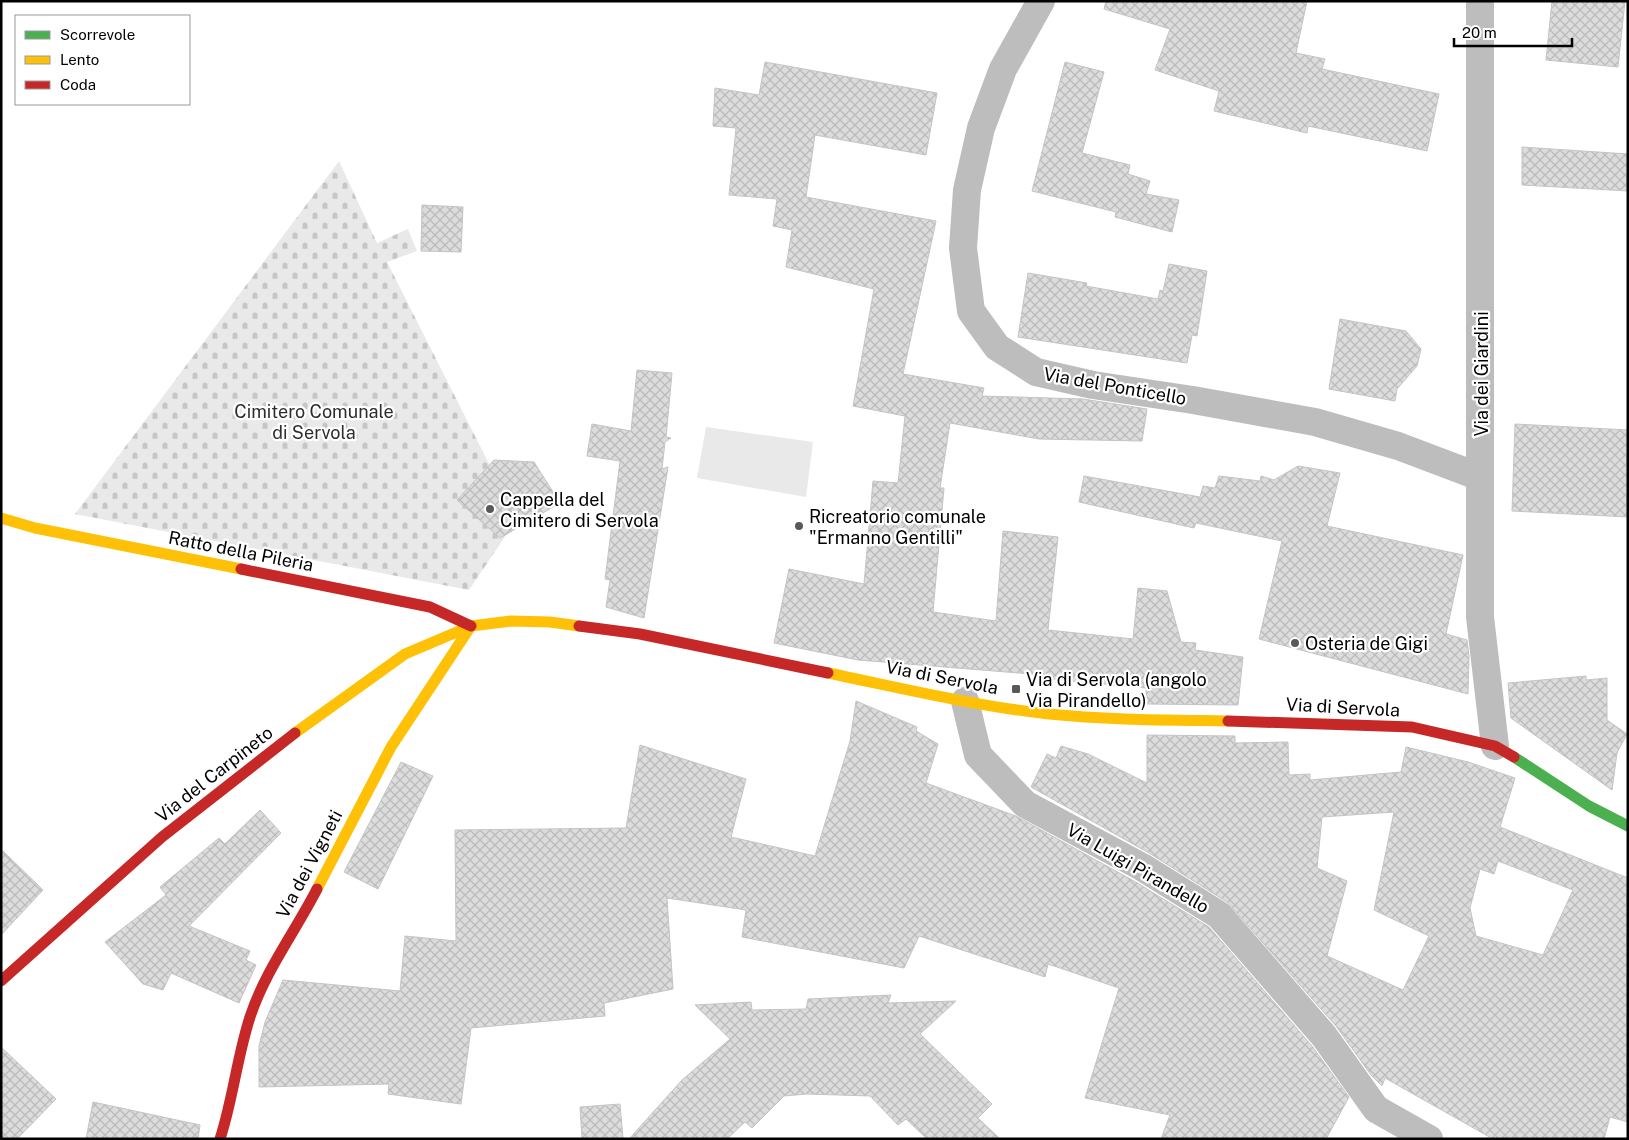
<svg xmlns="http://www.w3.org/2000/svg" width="1629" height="1140" viewBox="0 0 1629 1140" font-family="'Public Sans',sans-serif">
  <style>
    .cemetery { fill: url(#cemetery-stones) }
    .garden { fill: #e9e9e9 }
    .building { fill: url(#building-cross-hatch); stroke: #c4c4c4; fill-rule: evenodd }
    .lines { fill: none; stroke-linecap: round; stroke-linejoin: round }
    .street { stroke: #bdbdbd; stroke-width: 28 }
    .fast { stroke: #4caf50; stroke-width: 11 }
    .slow { stroke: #ffc107; stroke-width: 11 }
    .jam { stroke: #c62828; stroke-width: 11 }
    .poi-dot { fill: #595959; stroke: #fff; stroke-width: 2 }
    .labels { text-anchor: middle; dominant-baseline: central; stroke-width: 4.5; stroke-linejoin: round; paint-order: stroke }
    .street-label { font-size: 18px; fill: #000; stroke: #fff }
    .park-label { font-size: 18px; fill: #2e2e2e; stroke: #fff }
    .poi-label { font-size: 18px; fill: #000; stroke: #fff; text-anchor: start }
  </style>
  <defs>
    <pattern id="cemetery-stones" width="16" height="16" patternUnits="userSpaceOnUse" patternTransform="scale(1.25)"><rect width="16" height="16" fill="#e9e9e9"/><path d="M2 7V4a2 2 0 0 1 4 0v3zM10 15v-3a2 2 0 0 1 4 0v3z" fill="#c6c6c6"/></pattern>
    <pattern id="building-cross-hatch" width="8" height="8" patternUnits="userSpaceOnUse" patternTransform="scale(1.25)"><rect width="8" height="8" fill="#dcdcdc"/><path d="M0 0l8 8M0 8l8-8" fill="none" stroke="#bbb"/></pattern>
  </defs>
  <rect width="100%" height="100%" fill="#fff"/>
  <path class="cemetery" d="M339,161L377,243L408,229L417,251L387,262L517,519L469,590L75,514Z"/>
  <path class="garden" d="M706,427L813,442L806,497L697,478Z"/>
  <g class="building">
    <path d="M1106,1H1307L1296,53L1325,59L1322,69L1439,94L1427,151L1308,126L1307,133L1214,111L1219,91L1155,70L1170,29L1104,9Z"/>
    <path d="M1552,1H1625L1618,67L1546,60Z"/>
    <path d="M765,62L937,93L926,155L815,135L806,197L936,221L903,374L984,388L982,396L1083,399L1147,409L1142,441L1039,439L950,423L940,488H944L933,612L996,621L1003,531L1058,537L1048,630L1133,639L1138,588L1167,591L1181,642L1196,643L1195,650L1243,657L1238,705L1146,704V688L1042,678L1043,675L858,660L774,643L789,569L864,584L873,481L898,483L905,416L853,406L874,289L786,267L792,230L773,226L777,199L729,195L736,128L713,126L715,88L759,95Z"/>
    <path d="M1065,62L1104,72L1082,153L1130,165L1128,174L1150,181L1146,194L1179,200L1172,232L1115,217L1116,212L1032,191Z"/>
    <path d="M1522,147L1628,154V191L1522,185Z"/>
    <path d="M422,205L463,207L461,252L421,251Z"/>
    <path d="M1169,264L1207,271L1197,336L1192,335L1187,363L1018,337L1028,273L1087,283L1086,286L1158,299L1160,290L1163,291Z"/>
    <path d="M1340,319L1406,331L1421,349L1417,366L1397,389L1395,401L1329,389Z"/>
    <path d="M637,370L672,373L666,437L671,438L665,442L662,469L668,467L644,618L606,607L610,580L605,579L620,461L587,456L592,424L631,431Z"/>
    <path d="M1515,424L1628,430V517L1512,511Z"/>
    <path d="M494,460L534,462L560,503L500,538L457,500Z"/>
    <path d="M1298,466L1340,473L1327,526L1463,555L1446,634L1467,640L1469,656L1468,694L1259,639L1282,541L1196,523L1194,528L1079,502L1084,476L1200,497L1203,486L1215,488L1219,476L1260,481L1261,476L1274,480Z"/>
    <path d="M1586,676V680L1607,678V720L1627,734L1617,753L1612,790L1511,718L1508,683Z"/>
    <path d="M856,701L917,727L916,731L938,744L926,783L1016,816L1134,881L1209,927L1312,1046L1349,1097L1326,1139H1161L1170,1115L1085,1098L1119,988L1048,964L1045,977L919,936L904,968L742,937L746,910L667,898L673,989L604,1003L605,1016L471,1028L461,1104L388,1094L389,1084L259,1087V1046L265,1022L283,980L400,991L405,936L456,941L455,830L626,828L640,745L746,779L731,837L815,856L850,741Z"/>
    <path d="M1147,735L1235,736V743L1288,742L1289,775L1310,774V780L1401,772L1406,747L1468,762L1515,778L1500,827L1628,878V1122L1610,1117L1604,1139H1493L1385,1078L1382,1086L1371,1075L1336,1026L1227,902L1149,853L1031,787L1047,754L1056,758L1061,746L1088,754L1147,783ZM1394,812L1374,910L1429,936L1403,990L1327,956L1347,881L1317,868L1322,817ZM1498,861L1573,890L1543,955L1476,936L1470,908L1480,869L1494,874Z"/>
    <path d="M401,762L433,776L378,889L344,872Z"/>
    <path d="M260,810L281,833L189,926L250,951L246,960L256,965L239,1003L171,973L163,990L143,984L105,942L166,895L160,887L219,838L225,844Z"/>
    <path d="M1,849L43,890L1,935Z"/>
    <path d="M891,995L888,1003L956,1001L920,1034L992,1104L978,1118L1000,1139H927L906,1119L898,1125L870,1096L807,1094L784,1096L752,1128L745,1122L727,1139H629L682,1080L730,1039L695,1005L751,1002L752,1010L806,1009L808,999Z"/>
    <path d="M1,1047L56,1099L17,1139H1Z"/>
    <path d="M93,1102L200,1125L198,1139H86Z"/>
    <path d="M620,1104L623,1139H582L580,1107Z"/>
  </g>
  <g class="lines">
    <g class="street">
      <path d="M1041,1L1003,69L981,128L967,190L963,248L971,311L997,347L1036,372L1093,385L1193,400L1315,422L1398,446L1480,477"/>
      <path d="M1480,1V617L1495,746"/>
      <path d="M965,701L978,755L1025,804L1142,867L1219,915L1324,1036L1376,1109L1429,1139"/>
    </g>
    <path class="fast" d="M1514,757L1589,806L1628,826"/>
    <g class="slow">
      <path d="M1,518L35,528L241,569"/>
      <path d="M828,673C901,688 975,706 1049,714C1108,720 1169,720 1228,721"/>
      <path d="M295,733L405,654L471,626L511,621L550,622L579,626"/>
      <path d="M317,889L391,747L471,626"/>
    </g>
    <g class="jam">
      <path d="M241,569L430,607L471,626"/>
      <path d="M579,626L640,634L828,673"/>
      <path d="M1228,721L1412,727L1495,746L1514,757"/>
      <path d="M1,981L162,837L295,733"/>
      <path d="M220,1139C233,1099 237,1057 250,1017C265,971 295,932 317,889"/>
    </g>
  </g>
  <g class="poi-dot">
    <circle cx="490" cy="509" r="5"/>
    <circle cx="799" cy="526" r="5"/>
    <circle cx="1295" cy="643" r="5"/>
    <rect x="1011" y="684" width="10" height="10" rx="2.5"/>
  </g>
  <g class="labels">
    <g class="street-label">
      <text transform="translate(1481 374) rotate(-90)">Via dei Giardini</text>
      <text transform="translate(1115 386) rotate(10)">Via del Ponticello</text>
      <text transform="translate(241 551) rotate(11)">Ratto della Pileria</text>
      <text transform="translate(942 677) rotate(11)">Via di Servola</text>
      <text transform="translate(1343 707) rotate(3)">Via di Servola</text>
      <text transform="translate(214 774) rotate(-38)">Via del Carpineto</text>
      <text transform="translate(309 864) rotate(-62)">Via dei Vigneti</text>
      <text transform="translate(1138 868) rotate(30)">Via Luigi Pirandello</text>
    </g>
    <g class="park-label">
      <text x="314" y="411">Cimitero Comunale<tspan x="314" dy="21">di Servola</tspan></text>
    </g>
    <g class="poi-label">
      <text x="500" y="499">Cappella del<tspan x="500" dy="21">Cimitero di Servola</tspan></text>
      <text x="809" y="516">Ricreatorio comunale<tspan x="809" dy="21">"Ermanno Gentilli"</tspan></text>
      <text x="1305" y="643">Osteria de Gigi</text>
      <text x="1026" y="679">Via di Servola (angolo<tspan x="1026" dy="21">Via Pirandello)</tspan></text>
    </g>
  </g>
  <rect width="1629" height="1140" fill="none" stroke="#000000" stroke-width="5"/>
  <rect x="15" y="15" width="175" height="90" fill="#ffffff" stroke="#999999"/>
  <rect x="25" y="31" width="25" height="8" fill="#4caf50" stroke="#999999"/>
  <text x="60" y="40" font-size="15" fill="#000000">Scorrevole</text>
  <rect x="25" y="56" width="25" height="8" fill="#ffc107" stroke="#999999"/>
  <text x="60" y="65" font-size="15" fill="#000000">Lento</text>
  <rect x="25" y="81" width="25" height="8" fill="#c62828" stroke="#999999"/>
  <text x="60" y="90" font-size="15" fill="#000000">Coda</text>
  <path d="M1454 38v8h118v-8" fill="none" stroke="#000000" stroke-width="2.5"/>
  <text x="1462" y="38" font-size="15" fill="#000000" stroke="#ffffff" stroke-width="4" paint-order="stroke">20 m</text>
</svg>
